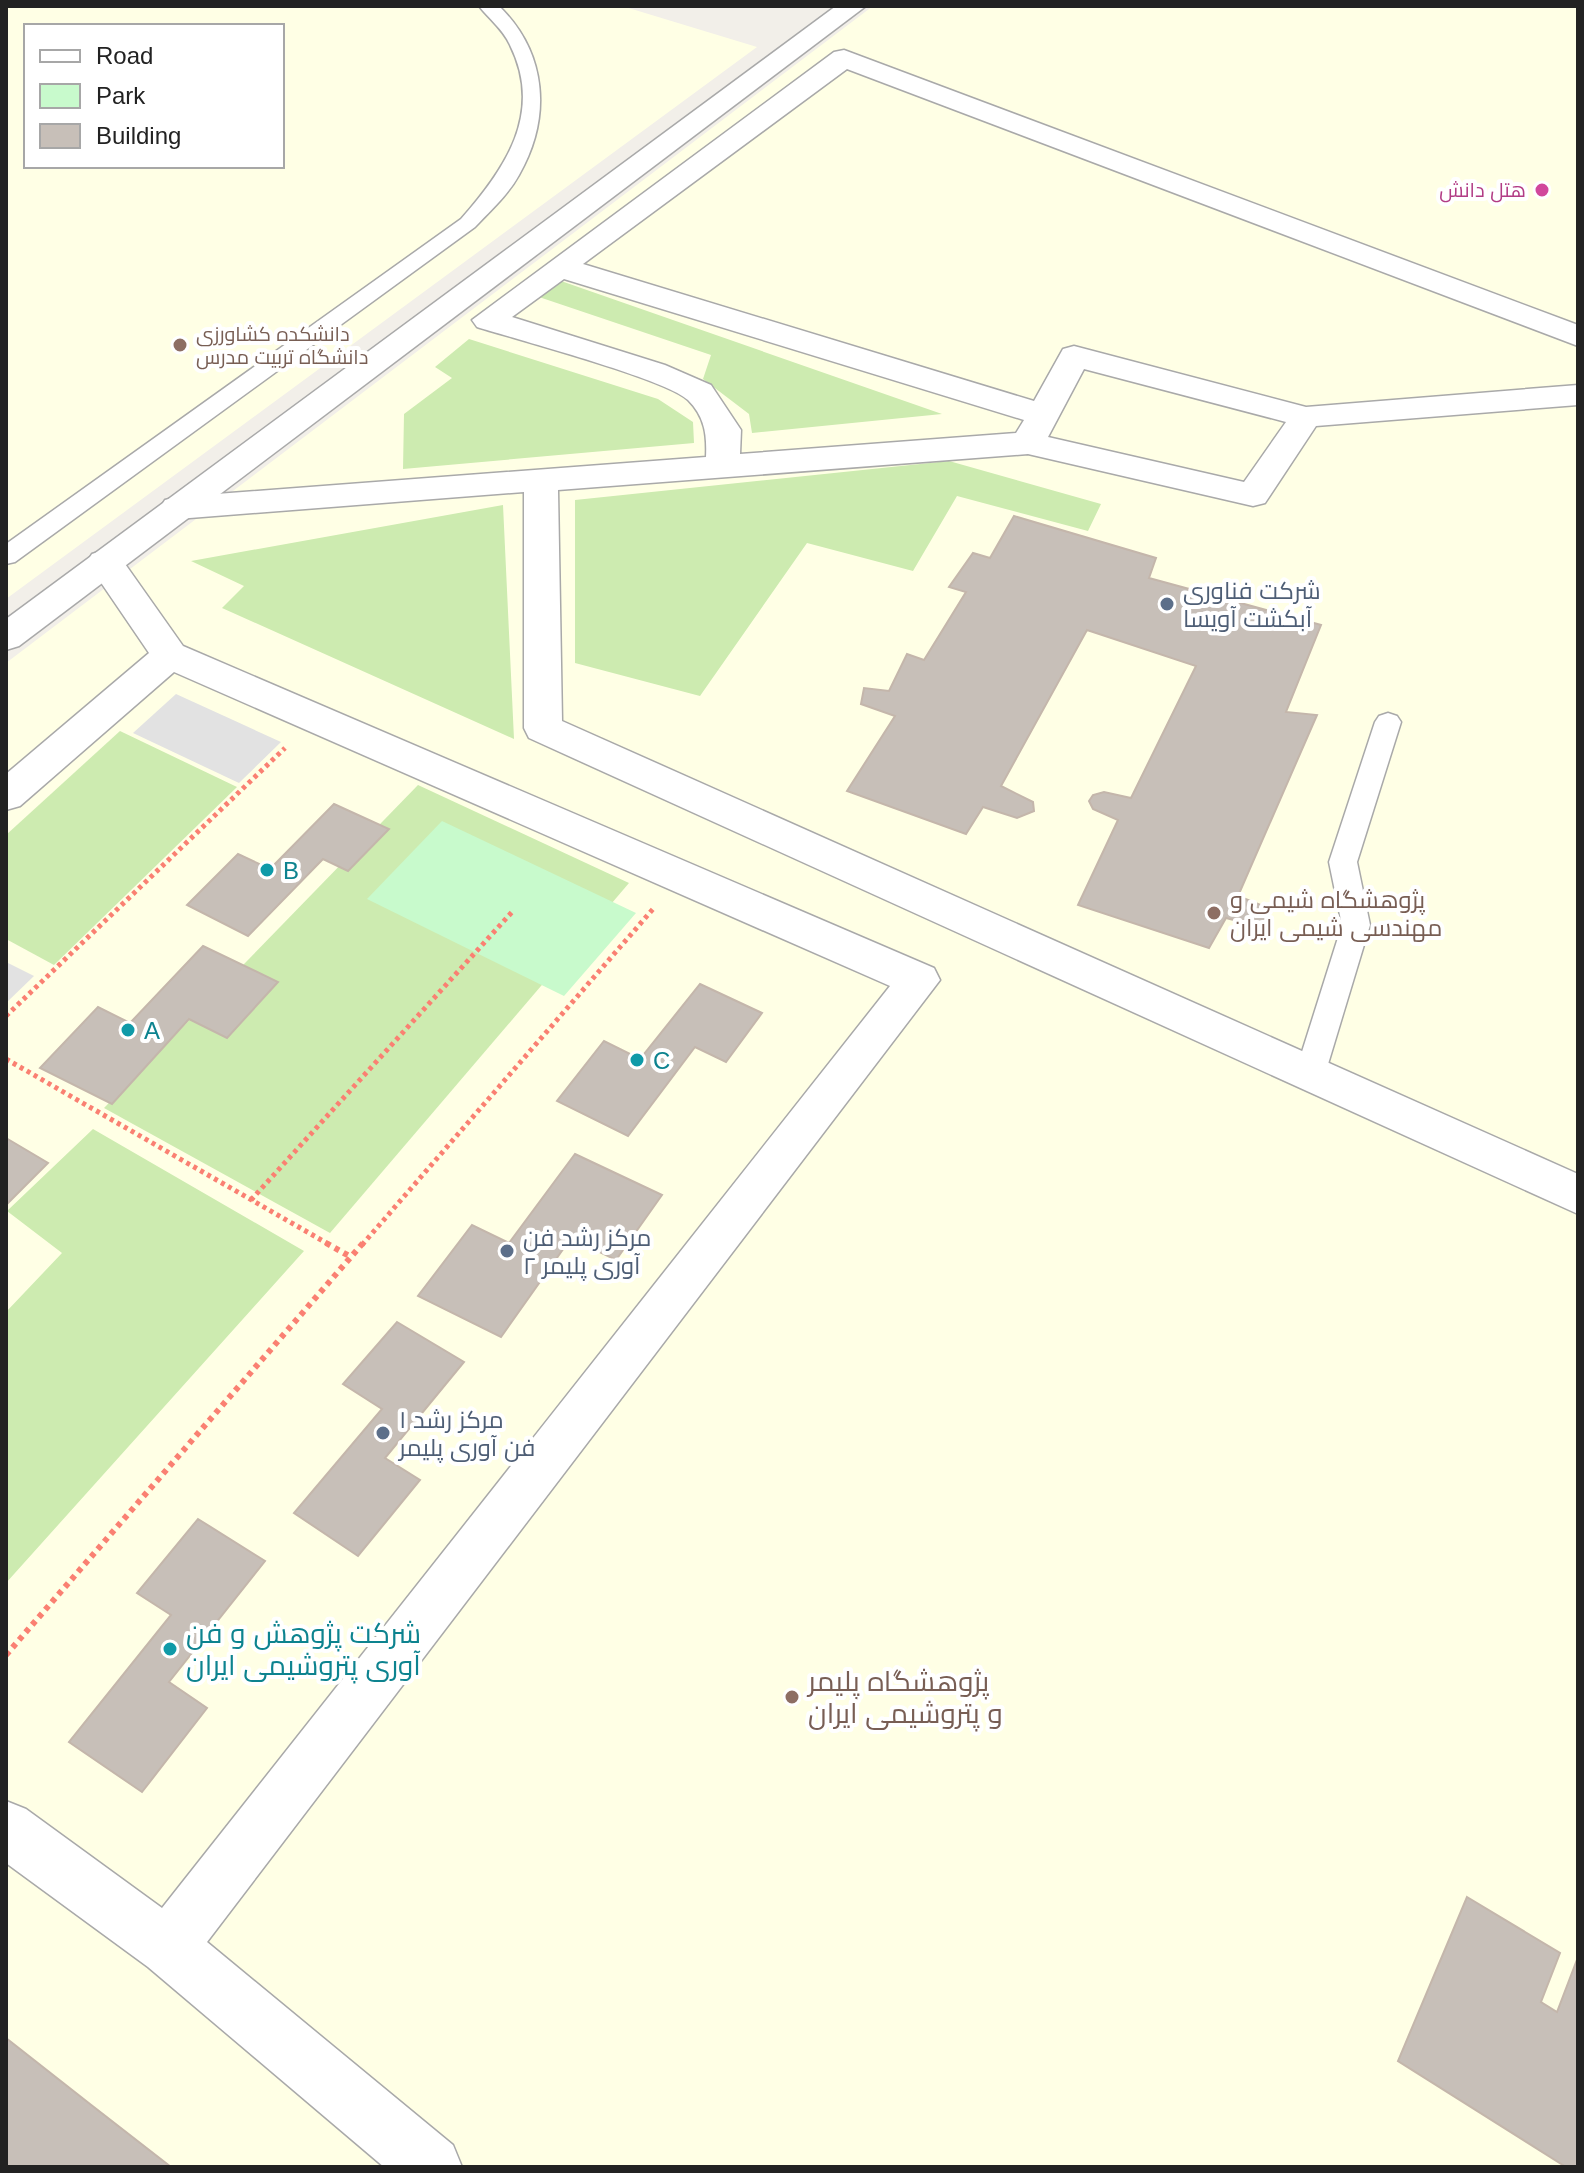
<svg xmlns="http://www.w3.org/2000/svg" width="1584" height="2173" viewBox="0 0 1584 2173" font-family="Arial,Cairo,sans-serif">
  <style>
    .education { fill: #ffffe5; fill-rule: evenodd }
    .grass { fill: #cdebb0 }
    .park { fill: #c8facc }
    .parking { fill: #e2e2e2 }
    .building { fill: #c7bfb8; stroke: #c4b6ab; stroke-width: 2 }
    .lines { fill: none; stroke-linecap: round; stroke-linejoin: round }
    .service-casing { stroke: #a9a9a9; stroke-width: 3 }
    .minor-casing { stroke: #a9a9a9; stroke-width: 3 }
    .tertiary-casing { stroke: #a9a9a9; stroke-width: 3 }
    .path-far1 { stroke: #fa8072; stroke-width: 5; stroke-dasharray: 4 4; stroke-linecap: butt }
    .path { stroke: #fa8072; stroke-width: 6; stroke-dasharray: 5 5; stroke-linecap: butt }
    .service { fill: #fff; fill-rule: evenodd }
    .minor { fill: #fff; fill-rule: evenodd }
    .tertiary { fill: #fff; fill-rule: evenodd }
    .hotel-dot { fill: #d1479c; stroke: #fff; stroke-width: 3 }
    .education-dot { fill: #8d6e63; stroke: #fff; stroke-width: 3 }
    .service-dot { fill: #5c6f8a; stroke: #fff; stroke-width: 3 }
    .culture-dot { fill: #0f9aa8; stroke: #fff; stroke-width: 3 }
    .labels { text-anchor: middle; dominant-baseline: central; stroke-width: 8; stroke-linejoin: round; paint-order: stroke }
    .far-hotel-label { font-size: 20px; fill: #b23c85; stroke: #fff; text-anchor: end }
    .far-education-label { font-size: 20px; fill: #785e54; stroke: #fff; text-anchor: start }
    .service-label { font-size: 24px; fill: #4e5e75; stroke: #fff; text-anchor: start }
    .culture-label { font-size: 24px; fill: #0d838f; stroke: #fff; text-anchor: start }
    .education-label { font-size: 24px; fill: #785e54; stroke: #fff; text-anchor: start }
    .near-culture-label { font-size: 28px; fill: #0d838f; stroke: #fff; text-anchor: start }
    .near-education-label { font-size: 28px; fill: #785e54; stroke: #fff; text-anchor: start }
  </style>
  <rect width="100%" height="100%" fill="#f2efe9"/>
  <g class="education">
    <path d="M6,6H622L757,47L6,599ZM26,26H282V166H26Z"/>
    <path d="M873,6H1578V2167H6V663Z"/>
  </g>
  <g class="grass">
    <path d="M561,281L942,414L752,433L749,414L703,379L711,355L536,296Z"/>
    <path d="M469,339L658,399L693,422L694,443L403,469L404,414L452,378L435,367Z"/>
    <path d="M949,461L1101,504L1088,531L957,496L913,571L807,543L700,696L575,663V500Z"/>
    <path d="M503,505L514,739L222,608L244,586L191,561Z"/>
    <path d="M120,731L237,787L54,965L6,939V835Z"/>
    <path d="M418,785L629,883L330,1233L104,1108Z"/>
    <path d="M93,1129L304,1251L6,1583V1312L62,1253L7,1211Z"/>
  </g>
  <path class="park" d="M442,821L636,913L564,996L367,899Z"/>
  <g class="parking">
    <path d="M176,694L281,742L239,783L133,733Z"/>
    <path d="M6,962L34,976L6,1003Z"/>
  </g>
  <g class="building">
    <path d="M1014,516L1156,558L1149,578L1321,625L1286,712L1317,715L1238,896L1268,908V929L1226,918L1209,948L1078,905L1118,820L1093,809L1089,801L1093,795L1104,792L1131,798L1196,666L1087,630L1001,786L1033,802L1034,811L1017,818L983,807L966,834L847,791L895,716L861,704L864,688L889,691L907,654L924,660L966,592L949,587L973,553L990,558Z"/>
    <path d="M334,804L389,829L348,871L323,859L248,936L187,905L238,854L270,869Z"/>
    <path d="M203,946L278,982L227,1038L189,1019L112,1104L40,1068L98,1007L130,1023Z"/>
    <path d="M700,984L762,1013L726,1062L695,1047L628,1136L557,1101L604,1041L640,1059Z"/>
    <path d="M6,1138L48,1163L6,1205Z"/>
    <path d="M575,1154L662,1195L616,1260L571,1238L501,1337L418,1296L472,1225L509,1243Z"/>
    <path d="M397,1322L464,1362L385,1458L420,1480L358,1556L294,1513L382,1409L343,1384Z"/>
    <path d="M198,1519L265,1561L169,1682L207,1708L142,1792L69,1742L171,1615L137,1593Z"/>
    <path d="M1467,1897L1560,1953L1541,2002L1557,2012L1578,1957V2167H1566L1398,2061Z"/>
    <path d="M6,2038L90,2104L171,2167H6Z"/>
  </g>
  <g class="lines">
    <defs>
      <g id="service">
        <path d="M479,6H499C547,53 552,117 519,175C508,195 490,211 475,227L15,562L6,564V544L461,219C505,169 544,113 510,45C503,29 489,19 479,6Z"/>
        <path d="M1388,713L1397,716L1401,722L1357,862L1370,925L1325,1074L1321,1083L1310,1086L1299,1083L1295,1074L1342,925L1329,862L1375,722L1379,716Z"/>
      </g>
      <g id="minor">
        <path d="M844,50L1578,325V346L847,69L583,264L1034,401L1063,349L1074,346L1306,407L1578,385V405L1316,426L1265,503L1253,506L1028,454L558,490L562,721L1578,1174V1214L529,738L524,728V492L177,519L165,516L160,508L165,500L177,497L706,457C707,435 705,417 688,400C666,379 515,339 477,327L472,320L834,52ZM564,279L1024,420L1016,433L740,454L741,430L711,385L665,365L512,317ZM1084,369L1286,422L1244,482L1048,437Z"/>
        <path d="M105,550L118,554L183,646L934,968L940,980L207,1942L453,2145L462,2167H384L148,1967L6,1863V1801L26,1809L162,1908L890,986L174,672L20,806L6,810V774L149,653L87,562L92,554Z"/>
      </g>
      <path id="tertiary" d="M836,6H866L19,646L6,650V619Z"/>
    </defs>
    <use href="#service" class="service-casing"/>
    <use href="#minor" class="minor-casing"/>
    <use href="#tertiary" class="tertiary-casing"/>
    <g class="path-far1">
      <path d="M6,1016L285,748"/>
      <path d="M6,1059L330,1245"/>
      <path d="M251,1200L512,912"/>
      <path d="M362,1245L653,909"/>
    </g>
    <g class="path">
      <path d="M326,1243L351,1257"/>
      <path d="M6,1655L363,1243"/>
    </g>
    <use href="#service" class="service"/>
    <use href="#minor" class="minor"/>
    <use href="#tertiary" class="tertiary"/>
  </g>
  <circle class="hotel-dot" cx="1542" cy="190" r="8"/>
  <g class="education-dot">
    <circle cx="180" cy="345" r="8"/>
    <circle cx="1214" cy="913" r="8"/>
    <circle cx="792" cy="1697" r="8"/>
  </g>
  <g class="service-dot">
    <circle cx="1167" cy="604" r="8"/>
    <circle cx="507" cy="1251" r="8"/>
    <circle cx="383" cy="1433" r="8"/>
  </g>
  <g class="culture-dot">
    <circle cx="267" cy="870" r="8"/>
    <circle cx="128" cy="1030" r="8"/>
    <circle cx="637" cy="1060" r="8"/>
    <circle cx="170" cy="1649" r="8"/>
  </g>
  <g class="labels">
    <g class="far-hotel-label">
      <text x="1526" y="190">هتل دانش</text>
    </g>
    <g class="far-education-label">
      <text x="196" y="334">دانشکده کشاورزی<tspan x="196" dy="23">دانشگاه تربیت مدرس</tspan></text>
    </g>
    <g class="service-label">
      <text x="1183" y="590">شرکت فناوری<tspan x="1183" dy="28">آبکشت آویسا</tspan></text>
      <text x="523" y="1237">مرکز رشد فن<tspan x="523" dy="28">آوری پلیمر ۲</tspan></text>
      <text x="399" y="1419">۱ مرکز رشد<tspan x="399" dy="28">فن آوری پلیمر</tspan></text>
    </g>
    <g class="culture-label">
      <text x="283" y="870">B</text>
      <text x="144" y="1030">A</text>
      <text x="653" y="1060">C</text>
    </g>
    <g class="education-label">
      <text x="1230" y="899">پژوهشگاه شیمی و<tspan x="1230" dy="28">مهندسی شیمی ایران</tspan></text>
    </g>
    <g class="near-culture-label">
      <text x="186" y="1633">شرکت پژوهش و فن<tspan x="186" dy="32">آوری پتروشیمی ایران</tspan></text>
    </g>
    <g class="near-education-label">
      <text x="808" y="1681">پژوهشگاه پلیمر<tspan x="808" dy="32">و پتروشیمی ایران</tspan></text>
    </g>
  </g>
  <rect width="1584" height="2173" fill="none" stroke="#222222" stroke-width="16"/>
  <rect x="24" y="24" width="260" height="144" fill="#ffffff" stroke="#a7a7a7" stroke-width="2"/>
  <rect x="40" y="50" width="40" height="12" fill="#ffffff" stroke="#a7a7a7" stroke-width="2"/>
  <text x="96" y="64" font-size="24" fill="#222222">Road</text>
  <rect x="40" y="84" width="40" height="24" fill="#c8facc" stroke="#a7a7a7" stroke-width="2"/>
  <text x="96" y="104" font-size="24" fill="#222222">Park</text>
  <rect x="40" y="124" width="40" height="24" fill="#c7bfb8" stroke="#a7a7a7" stroke-width="2"/>
  <text x="96" y="144" font-size="24" fill="#222222">Building</text>
</svg>
